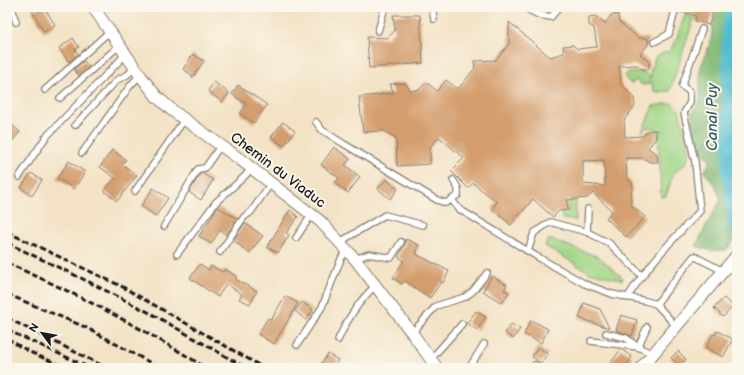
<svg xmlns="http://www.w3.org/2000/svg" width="744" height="375" viewBox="0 0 744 375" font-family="'Balsamiq Sans',sans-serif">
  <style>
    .green { fill: #a1d687; stroke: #5e7952 }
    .forest { fill: #80b774; stroke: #4e6a48 }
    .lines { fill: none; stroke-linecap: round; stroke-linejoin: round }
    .canal { stroke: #52bdce; stroke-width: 13 }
    .building { fill: #d39d6d; fill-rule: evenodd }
    .lane-casing { stroke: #887f70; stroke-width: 8 }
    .street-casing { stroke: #887f70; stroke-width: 13 }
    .lane { stroke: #fff; stroke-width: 5.5 }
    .street { stroke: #fff; stroke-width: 11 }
    .rail { stroke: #1c1c1c; stroke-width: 3; stroke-dasharray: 6 3; stroke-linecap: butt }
    .labels { text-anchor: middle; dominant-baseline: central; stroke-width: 4; stroke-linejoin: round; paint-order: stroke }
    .street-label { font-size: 14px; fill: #1c1c1c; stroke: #fbf7ec }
    .water-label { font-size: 15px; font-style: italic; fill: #325c63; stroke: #fbf7ec }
  </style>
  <rect width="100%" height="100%" fill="#fbf7ec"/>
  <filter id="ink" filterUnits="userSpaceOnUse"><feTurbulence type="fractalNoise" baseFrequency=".025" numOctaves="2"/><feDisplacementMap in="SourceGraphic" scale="8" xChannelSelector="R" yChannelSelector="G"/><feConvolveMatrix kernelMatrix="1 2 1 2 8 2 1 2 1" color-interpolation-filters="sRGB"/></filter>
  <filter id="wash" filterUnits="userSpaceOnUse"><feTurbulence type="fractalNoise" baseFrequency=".012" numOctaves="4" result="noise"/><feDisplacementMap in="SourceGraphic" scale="16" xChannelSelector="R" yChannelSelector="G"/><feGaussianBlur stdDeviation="0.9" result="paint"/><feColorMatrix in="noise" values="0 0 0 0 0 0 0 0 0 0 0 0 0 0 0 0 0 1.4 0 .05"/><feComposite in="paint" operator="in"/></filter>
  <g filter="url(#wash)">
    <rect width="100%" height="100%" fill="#f3e2c5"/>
    <g class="green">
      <path d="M685,15L694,18L670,91L656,92L653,90L650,71L653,66L655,57L665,52L670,51L676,40Z"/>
      <path d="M645,72L649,76V84L643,85L635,80L633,83H630L625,78V75L627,73Z"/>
      <path d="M672,103L679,110L690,153L686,163L673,174L666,196L661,197L658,129L647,127L642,132L653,106Z"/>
      <path d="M576,200V220L562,219L561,213L569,211V201Z"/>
      <path d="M549,239L599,257L623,278V280L589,272L545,246Z"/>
    </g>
    <path class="forest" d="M717,7H737L736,34L737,237L726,250L711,251L696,246L707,224L721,200L715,185L704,172L711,161L695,145L692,113L700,100V69L710,43Z"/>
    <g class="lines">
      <path class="canal" d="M733,7L728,27V173L735,227"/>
    </g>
    <g id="blocks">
      <g class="building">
        <path d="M39,7H44L55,25L44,32L32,11Z"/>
        <path d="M680,7H714L709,25L695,21L696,16L679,11Z"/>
        <path d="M618,14L619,22L639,38H648V45L640,54L649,61V69H642L637,65L619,66L621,84L634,98L635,106L624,120L625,137L643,136L647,131L656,130V138L648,148L657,154L658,162H650L643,158H626L627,178L632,183L633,190L631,191V205L645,217L626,237L606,218L612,211L593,193L587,198L567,200L568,210L559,211L553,217L533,199L511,225L492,209L497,202L473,183L468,188L451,171L464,158L439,137L430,147V164L397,166L396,138L384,131L363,132L359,97L394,93L390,84L405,83L411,91L420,89L426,82L437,91L446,80L458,89L475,68L474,61L496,60L509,44V22L550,57L564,53L563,46L573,45L577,49L597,47L594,28L589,25V17L595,16L605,24L611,15ZM604,160L605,186L583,184V161Z"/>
        <path d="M393,15H420L423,63L369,68L367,37L388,38L395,30Z"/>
        <path d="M73,38L79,47L75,50L78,54L69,62L59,48Z"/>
        <path d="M193,54L204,61L192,78V75L183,69Z"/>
        <path d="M84,61L89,67L79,76L74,69Z"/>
        <path d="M214,82L229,93L222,102L208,91Z"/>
        <path d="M238,85L267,105L254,123L240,114L246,104L232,94Z"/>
        <path d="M7,121L20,132L7,147Z"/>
        <path d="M283,122L295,131L284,146L271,137Z"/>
        <path d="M334,147L350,159L345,165L360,177L348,193L335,183L339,178L321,165Z"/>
        <path d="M112,150L126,160L122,164L137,175L117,201L104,191L115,178L100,167Z"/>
        <path d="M69,161L85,172L74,189L57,178Z"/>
        <path d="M31,173L42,180L32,196L21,188Z"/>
        <path d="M201,173L213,180L201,200L189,192Z"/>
        <path d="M386,179L398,189L390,199L378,189Z"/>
        <path d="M153,188L168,198L156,216L141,206Z"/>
        <path d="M218,207L238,219L226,235L220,230L211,244L199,236Z"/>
        <path d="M290,210L298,217L286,233L289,235L278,253L267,247Z"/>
        <path d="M245,223L263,236L249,253L233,240Z"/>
        <path d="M406,239L419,245L416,254L449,271L443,283L441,282L430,298L405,281L402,284L393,278L404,260L398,257L405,244Z"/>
        <path d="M200,264L209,270L211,266L223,272L225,269L237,277L235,279L257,291L250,304L239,299L242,294L226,284L218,297L190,278Z"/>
        <path d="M492,276L507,285L504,290L509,292L502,303L483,291Z"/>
        <path d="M285,296L298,303L274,344L258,334L268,318L271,320Z"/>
        <path d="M724,298L733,306L723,317L714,308Z"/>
        <path d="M302,302L313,310L306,320L295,311Z"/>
        <path d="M584,303L600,309L609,328L579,318Z"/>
        <path d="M476,311L486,317L477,330L467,323Z"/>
        <path d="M621,315L637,320L632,336L616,330Z"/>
        <path d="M531,320L548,329L541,343L524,334Z"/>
        <path d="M511,324L520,329L513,339L505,333Z"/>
        <path d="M717,331L733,339L723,357L706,348L713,334L715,335Z"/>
        <path d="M538,347L548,354L541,363L532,357Z"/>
        <path d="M621,349L632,357L625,368H616L610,364Z"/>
        <path d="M678,351L686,359L680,367L671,358Z"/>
        <path d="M328,354L338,360L333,368H318Z"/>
      </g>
    </g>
  </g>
  <g filter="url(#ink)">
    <use href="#blocks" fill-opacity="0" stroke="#887f70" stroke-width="1"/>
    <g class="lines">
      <defs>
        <g id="lane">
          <path d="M12,7L16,22"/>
          <path d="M432,7L434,19"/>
          <path d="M523,7L539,15L551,17L559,7"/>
          <path d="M378,31L385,7"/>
          <path d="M654,42L669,34L676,7"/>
          <path d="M45,90L110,31"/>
          <path d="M60,98L120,45"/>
          <path d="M316,122L322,130L344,144L437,200L446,203L458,195V188L453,180"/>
          <path d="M75,125L117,80L127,75L135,68"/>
          <path d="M82,153L130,86L140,75"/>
          <path d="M19,177L46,137L126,54"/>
          <path d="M135,191L184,120"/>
          <path d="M452,200L459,209L536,256L585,284L612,294L646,301L656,304L694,256L723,271"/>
          <path d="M164,226L198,169L205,168L221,145"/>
          <path d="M587,232L588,209"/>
          <path d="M296,238L312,214"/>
          <path d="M340,242L385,215L423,225"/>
          <path d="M528,251L534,233L550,222L587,232L609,243L641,275"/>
          <path d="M220,252L244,217L251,212L271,183"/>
          <path d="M177,254L216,202L244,177L252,168"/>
          <path d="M355,259L369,254L391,258L401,242"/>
          <path d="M627,298C648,265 673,239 700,211L695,162L684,113L690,102V92L682,86L702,29"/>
          <path d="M656,304L676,326"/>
          <path d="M412,333L436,306L465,297L473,291L487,273"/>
          <path d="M606,333L626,338L638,347L647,327"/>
          <path d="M338,340C347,320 359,301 375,286"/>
          <path d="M591,341L638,347L653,354"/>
          <path d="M297,345L322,307L341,259L346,250"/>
          <path d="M431,359L462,324"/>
          <path d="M469,368L484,344"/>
          <path d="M533,368L535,365"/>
        </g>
        <g id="street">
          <path d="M93,7L140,75L157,97L173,111L241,160L320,221L355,259L412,333L437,368"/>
          <path d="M641,368L737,255"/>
        </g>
      </defs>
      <use href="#lane" class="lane-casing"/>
      <use href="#street" class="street-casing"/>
      <use href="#lane" class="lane"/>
      <use href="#street" class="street"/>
      <g class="rail">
        <path d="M7,232L121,286L264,368"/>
        <path d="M7,243L81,278L152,314L246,368"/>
        <path d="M7,263C75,293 143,328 206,368"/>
        <path d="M7,294L85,327L160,368"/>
        <path d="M7,318L107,368"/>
        <path d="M7,330L90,368"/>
        <path d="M7,339L32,353L67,368"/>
      </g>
    </g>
  </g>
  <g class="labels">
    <g class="street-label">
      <text transform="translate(278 170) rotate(37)">Chemin du Viaduc</text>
    </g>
    <g class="water-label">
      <text transform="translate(712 117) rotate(-90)">Canal Puy</text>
    </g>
  </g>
  <rect width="744" height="375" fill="none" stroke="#fbf7ec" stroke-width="24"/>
  <g transform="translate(42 333) rotate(302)" stroke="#fbf7ec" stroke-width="3" paint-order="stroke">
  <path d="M0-3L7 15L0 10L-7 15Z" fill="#1c1c1c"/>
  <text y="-6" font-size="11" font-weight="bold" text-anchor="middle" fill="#1c1c1c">N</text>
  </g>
</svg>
